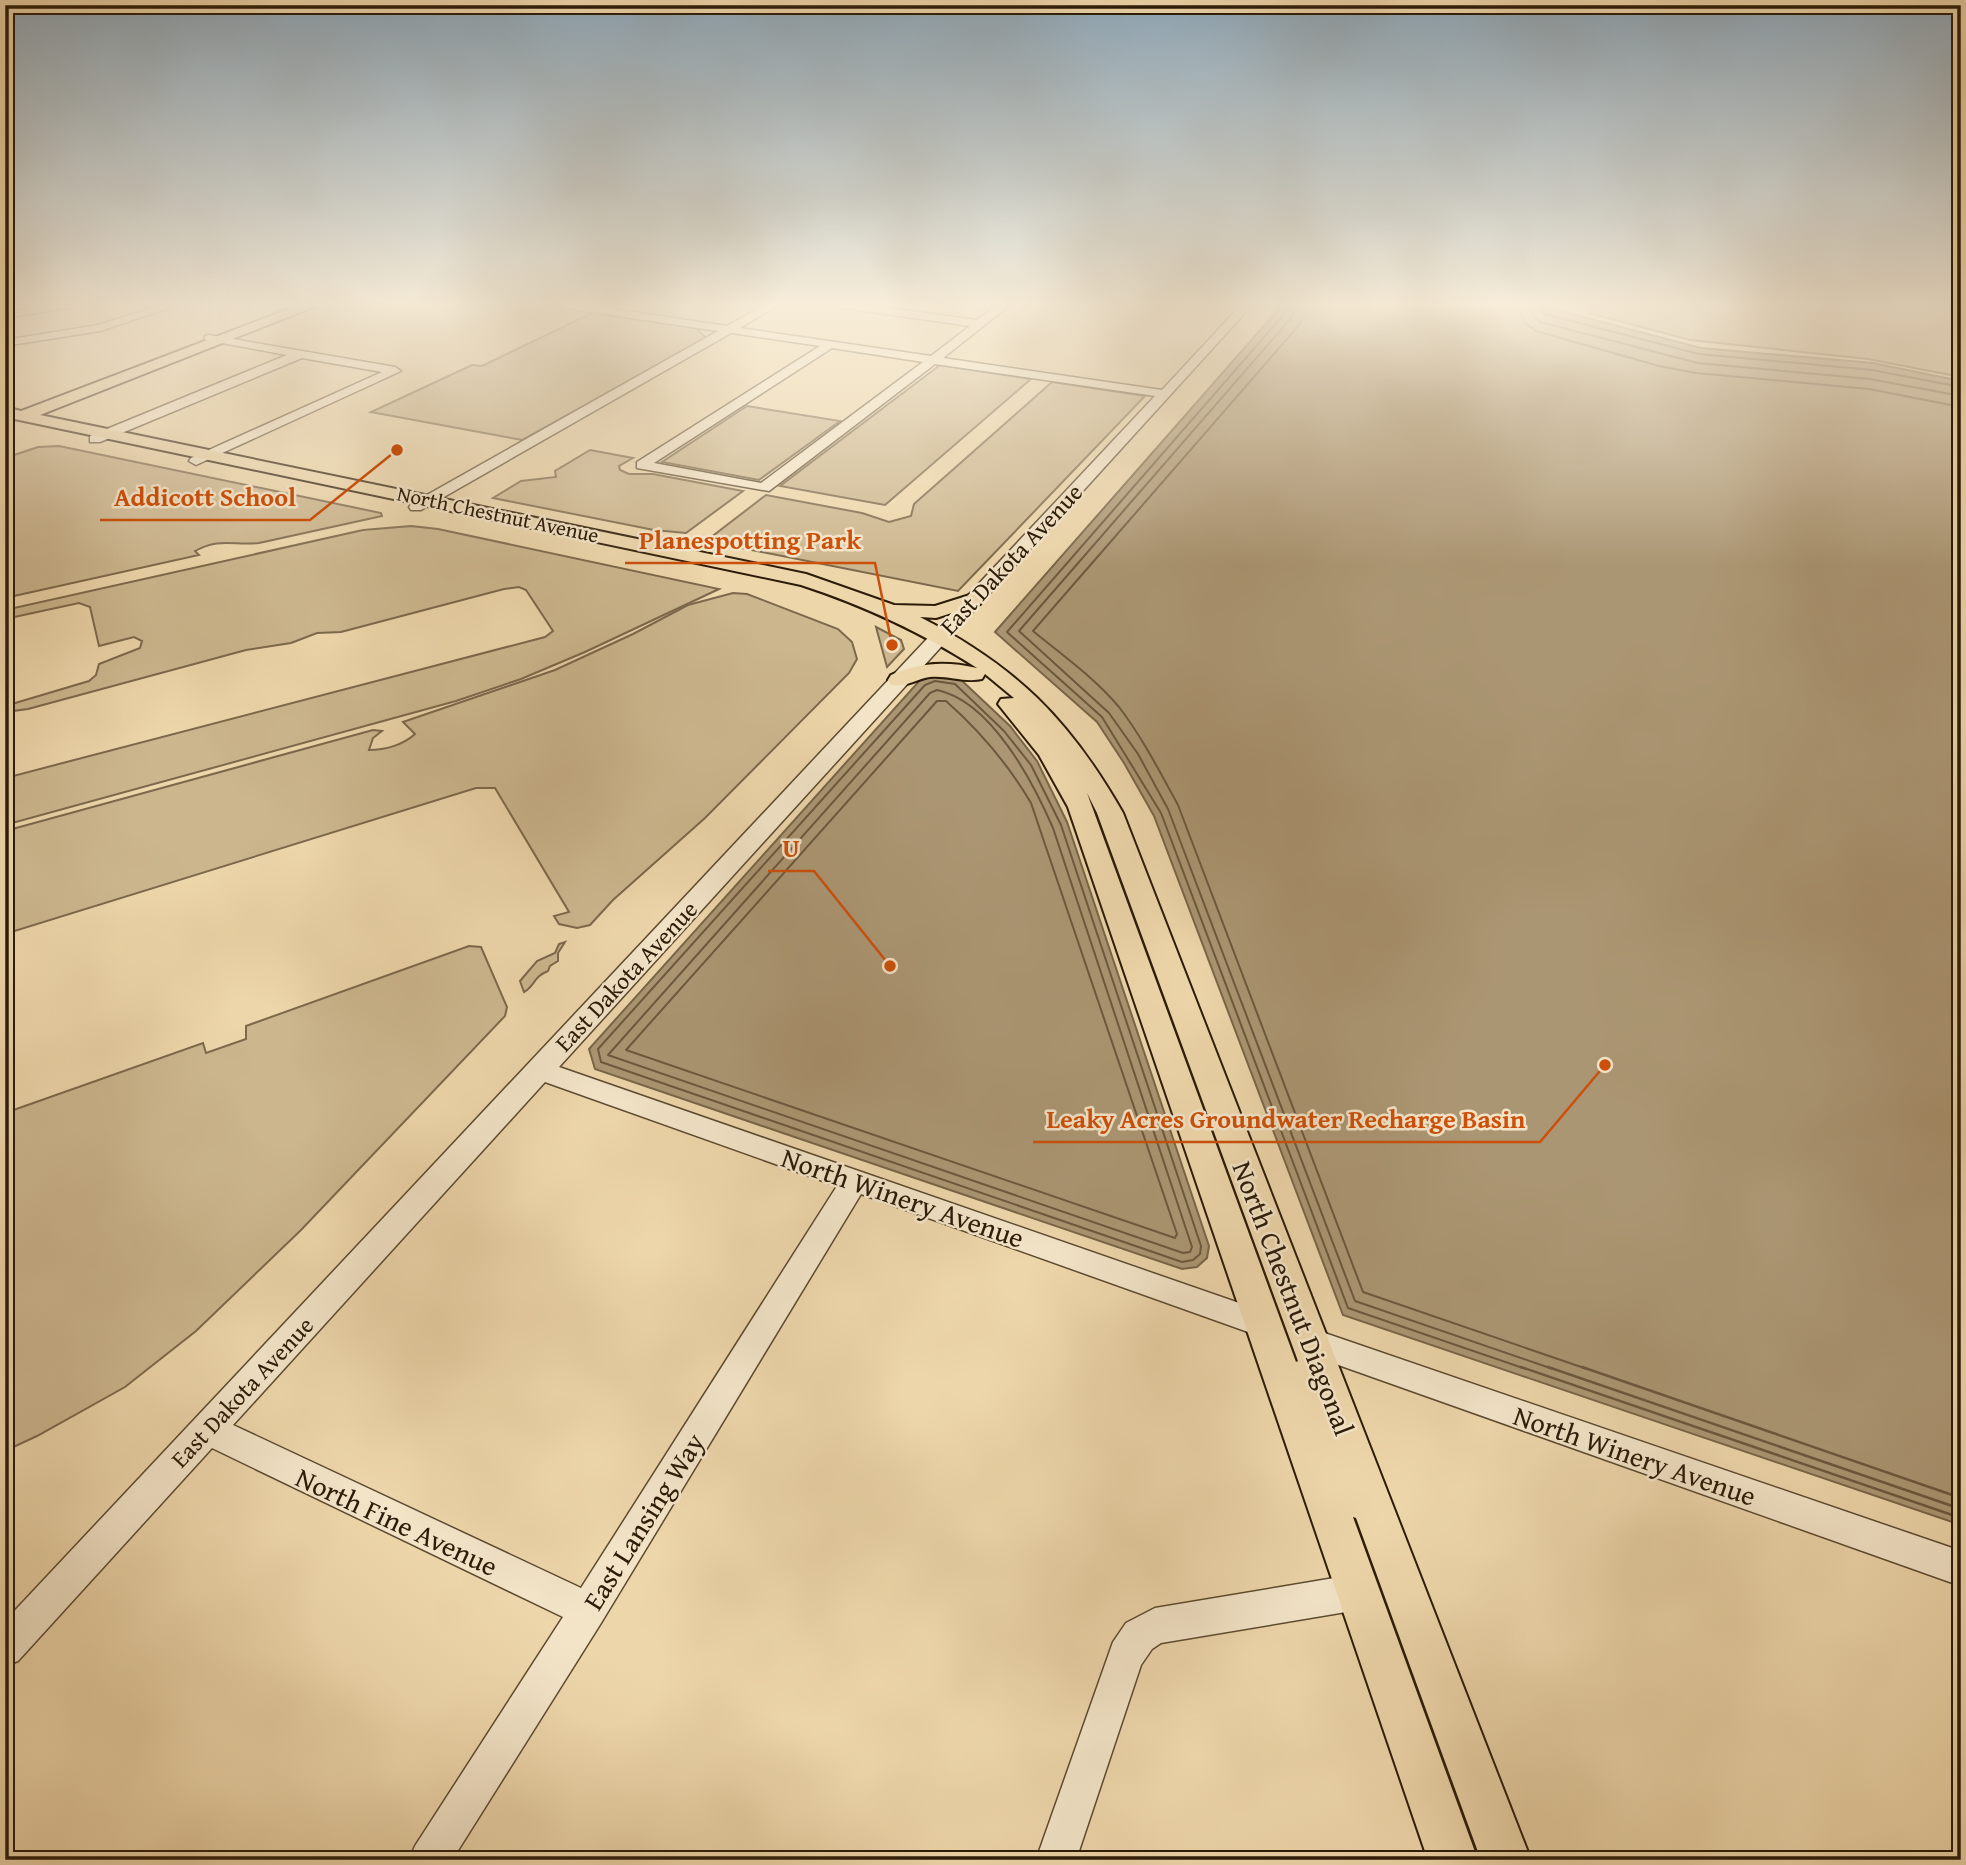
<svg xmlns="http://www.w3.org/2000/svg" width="1966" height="1865" viewBox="0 0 1966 1865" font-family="'Gentium Book Plus',serif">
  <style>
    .green { fill: #ccb68e; stroke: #7c684b; stroke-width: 2 }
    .water { fill: #ab9673; stroke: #786548; stroke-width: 2 }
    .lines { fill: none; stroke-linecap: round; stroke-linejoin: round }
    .shore-far1 { stroke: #6c583e; stroke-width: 2 }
    .shore { stroke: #6c583e; stroke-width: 2.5 }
    .minor-casing { stroke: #5c4a30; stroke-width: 3 }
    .major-casing { stroke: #2c1b08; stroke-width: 4 }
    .minor { fill: #f3e4c8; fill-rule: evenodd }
    .major { fill: #edd6aa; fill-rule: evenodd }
    .labels { text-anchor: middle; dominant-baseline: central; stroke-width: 5; stroke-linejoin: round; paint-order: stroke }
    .far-street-label { font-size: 21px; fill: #2c1b08; stroke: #f3e4c8 }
    .street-label { font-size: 24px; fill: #2c1b08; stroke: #f3e4c8 }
    .near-street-label { font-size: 28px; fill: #2c1b08; stroke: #f3e4c8 }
    .leader { fill: none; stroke: #cc500b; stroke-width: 2.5 }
    .callout-dot { fill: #cc500b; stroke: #f3e4c8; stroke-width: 2.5 }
    .callout-label { font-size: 26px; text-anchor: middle; font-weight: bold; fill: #cc500b; stroke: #f3e4c8; stroke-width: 5; stroke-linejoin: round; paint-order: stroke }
  </style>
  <rect width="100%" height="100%" fill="#edd6aa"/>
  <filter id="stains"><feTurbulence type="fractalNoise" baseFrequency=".00286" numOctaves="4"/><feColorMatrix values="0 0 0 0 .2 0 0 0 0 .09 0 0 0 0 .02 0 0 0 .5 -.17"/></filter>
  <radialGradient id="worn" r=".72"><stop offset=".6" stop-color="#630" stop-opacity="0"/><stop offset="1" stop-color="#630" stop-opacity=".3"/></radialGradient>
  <g class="green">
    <path d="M1591,304H1961V377L1868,359L1690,340L1589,313Z"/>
    <path d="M594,312L696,328L706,338L522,440L371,412L472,365L482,366Z"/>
    <path d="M940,365L1031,379L885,505L780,486Z"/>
    <path d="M1052,382L1145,396L958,591L732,546L710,538L766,495L862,513L889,522L911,516L914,504Z"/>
    <path d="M747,406L840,421L759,480L662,462Z"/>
    <path d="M59,446L381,513L382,516L259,543C234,546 220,537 195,551L199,555L5,598V458L38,447Z"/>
    <path d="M590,450L633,458L619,466L620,470L629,474H653L743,491L686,533L654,530L493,498L521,481L556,477L555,471Z"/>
    <path d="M411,526L438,529L719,589L585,652L521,679L456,701L5,825V783L10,782L13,776L545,637L553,631L526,590L519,587L504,589L341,632L317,633L291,643L246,650L28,709L5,712V706L89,681L96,675L99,664L140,648L142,641L134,637L99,646L90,607L79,603L5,619V610L363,530Z"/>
    <path d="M733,593L747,594L838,629L852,642L857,659L849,673L705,818L613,900L590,925L577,928L559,924L554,916L569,912L495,788H476L5,934V831L373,730L382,731L373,738L369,750C385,750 403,745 415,734L403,722L555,670L633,634L688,605Z"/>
    <path d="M876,627L901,640L904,649L887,667Z"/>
    <path d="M565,942L558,953V961L550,966L548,971C533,977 535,986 524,992L520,981L537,961L555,953L559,944Z"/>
    <path d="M469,946L481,947L507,1007L505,1016L301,1230L196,1331L125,1387L37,1436L5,1451V1113L203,1043L206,1053L246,1039V1026Z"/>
  </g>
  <g class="water">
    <path d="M1283,304H1534L1701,348L1873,363L1961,381V1525L1343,1315L1154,816L1124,763L1097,722L995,632Z"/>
    <path d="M932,674L958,677L1010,726L1037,761L1067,822L1209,1246L1207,1258L1197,1267L1182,1269L595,1069L589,1049L921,679Z"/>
  </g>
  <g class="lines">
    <g class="shore-far1">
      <path d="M1288,304L1286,312L1007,632L1102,717L1161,813L1348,1308L1526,1369"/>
      <path d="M1297,304L1292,317L1019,631L1109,713L1138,754L1168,809L1355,1301L1553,1369"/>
      <path d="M1307,304L1300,324L1033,631C1062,655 1095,678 1119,707C1142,737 1160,772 1178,805L1363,1292L1587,1369"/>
      <path d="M1519,304L1523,321L1536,331L1659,366L1696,373L1869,389L1961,407"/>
      <path d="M1530,304L1532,315L1540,322L1698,363L1870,379L1961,396"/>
      <path d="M1538,304L1544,314L1699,354L1872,370L1961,387"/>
      <path d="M935,681L955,684L1004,731L1031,765L1061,825L1201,1246L1200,1254L1193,1260L1182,1262L601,1062L598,1049L925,685Z"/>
      <path d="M937,690C991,701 1033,782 1053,828L1192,1247L1190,1252L1183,1253L608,1055L930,693Z"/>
      <path d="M937,701H946C980,731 1008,764 1031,803L1177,1234L1175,1238L626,1050Z"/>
    </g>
    <g class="shore">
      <path d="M1521,1367L1961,1518"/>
      <path d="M1548,1367L1961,1509"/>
      <path d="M1582,1367L1961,1498"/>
    </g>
    <defs>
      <g id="minor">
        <path d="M54,304H79L74,307L5,318V312Z"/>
        <path d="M165,304H181L100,331L5,346V340L98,325Z"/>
        <path d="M552,304H579L727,326L766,304H779L740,328L931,356L970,326L836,307L831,304H859L977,320L999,304H1011L943,358L1162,390L1242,304H1253L559,1067L1265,1312L1276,1316L1280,1325L1276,1334L1265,1338L861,1194L601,1623L452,1860H409L415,1846L563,1617L212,1448L18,1661L5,1666V1621L1155,396L935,364L769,491L637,468V462L820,346L731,333L421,510H411L409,507L411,504L718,331L557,307ZM832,348L923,362L761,483L654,463ZM545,1082L837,1186L581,1588L233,1425Z"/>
        <path d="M209,335L395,367L401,371L196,465L189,461L191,458L382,372L302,358L100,442H90V436L287,355L205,340V336Z"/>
        <path d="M5,417L11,418V424L5,425Z"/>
        <path d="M1310,1328L1961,1551V1586L1299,1351L1295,1341L1299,1331Z"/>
        <path d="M1358,1574L1371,1579L1376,1592L1371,1605L1358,1610L1161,1643L1152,1649L1141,1665L1076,1860H1036L1113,1642L1126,1623L1155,1608Z"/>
      </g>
      <path id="major" d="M302,304H321L40,415L806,574L894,605L935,606L973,594L980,596L983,600L980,604L936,618L920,617C1016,666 1070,720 1123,813L1531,1860H1481L1356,1518L1353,1517L1478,1860H1428L1068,807L1039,755L998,704L1001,699L1014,698L985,674L982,679C965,683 947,675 930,677C916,679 905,688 891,685L888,680L891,675C920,662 947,661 977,668C921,632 865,606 801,585L5,417V407L21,411ZM1087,793L1097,813L1298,1361L1296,1362Z"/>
    </defs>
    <use href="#minor" class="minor-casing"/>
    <use href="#major" class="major-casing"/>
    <use href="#minor" class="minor"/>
    <use href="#major" class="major"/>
  </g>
  <linearGradient id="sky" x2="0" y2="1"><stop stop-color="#8fa8b9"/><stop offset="0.54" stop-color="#f7edd9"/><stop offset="1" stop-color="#f7edd9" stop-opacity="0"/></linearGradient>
  <rect width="1966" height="565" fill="url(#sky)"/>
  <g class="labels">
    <g class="far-street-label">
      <text transform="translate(498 514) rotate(12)">North Chestnut Avenue</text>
    </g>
    <g class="street-label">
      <text transform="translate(1011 559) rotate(-47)">East Dakota Avenue</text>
      <text transform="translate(626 976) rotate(-47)">East Dakota Avenue</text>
      <text transform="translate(242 1392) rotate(-47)">East Dakota Avenue</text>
    </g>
    <g class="near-street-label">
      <text transform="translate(903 1197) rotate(19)">North Winery Avenue</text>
      <text transform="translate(1294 1298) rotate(69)">North Chestnut Diagonal</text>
      <text transform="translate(1635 1455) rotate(19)">North Winery Avenue</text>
      <text transform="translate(397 1521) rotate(25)">North Fine Avenue</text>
      <text transform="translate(643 1521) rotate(-58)">East Lansing Way</text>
    </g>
  </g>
  <path class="leader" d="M397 450L310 520H100M892 645L875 563H625M890 966L814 871H768M1605 1065L1540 1142H1033"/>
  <g class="callout-dot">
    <circle cx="397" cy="450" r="7"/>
    <circle cx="892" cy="645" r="7"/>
    <circle cx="890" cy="966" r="7"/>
    <circle cx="1605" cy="1065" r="7"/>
  </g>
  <g class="callout-label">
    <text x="205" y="506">Addicott School</text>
    <text x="750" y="549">Planespotting Park</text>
    <text x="791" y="857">U</text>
    <text x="1286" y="1128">Leaky Acres Groundwater Recharge Basin</text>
  </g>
  <rect width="1966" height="1865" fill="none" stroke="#edd6aa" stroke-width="28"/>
  <rect x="7" y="7" width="1952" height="1851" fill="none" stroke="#2c1b08" stroke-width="3.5"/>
  <rect x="14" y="14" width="1938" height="1837" fill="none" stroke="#2c1b08" stroke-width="2"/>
  <rect width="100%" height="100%" filter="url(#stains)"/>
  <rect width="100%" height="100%" fill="url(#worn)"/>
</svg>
